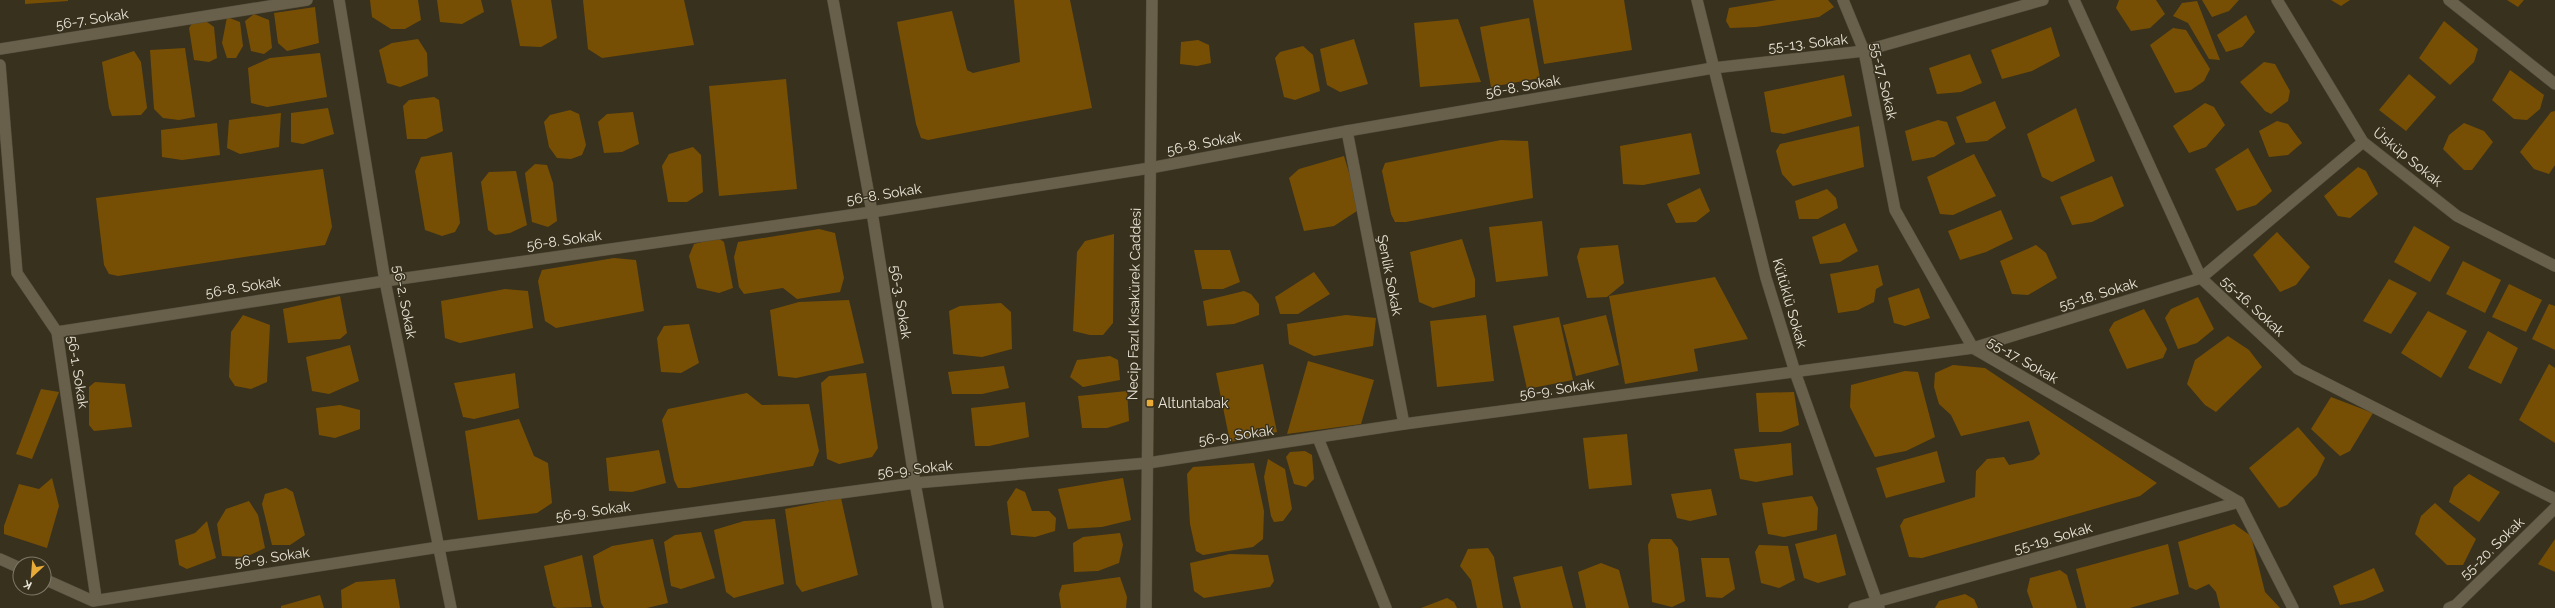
<svg xmlns="http://www.w3.org/2000/svg" width="2555" height="608" viewBox="0 0 2555 608" font-family="Raleway,sans-serif">
  <style>
    .building { fill: #774f04 }
    .lines { fill: none; stroke-linecap: round; stroke-linejoin: round }
    .minor-casing { stroke: #544e3d; stroke-width: 12 }
    .tertiary-casing { stroke: #544e3d; stroke-width: 12 }
    .minor { stroke: #68604b; stroke-width: 11 }
    .tertiary { stroke: #68604b; stroke-width: 11 }
    .poi-dot { fill: #e8ab37; stroke: #38311e; stroke-width: 1.5 }
    .labels { text-anchor: middle; dominant-baseline: central; stroke-width: 3; stroke-linejoin: round; paint-order: stroke }
    .street-label { font-size: 14px; fill: #e9e5d9; stroke: #38311e }
    .poi-label { font-size: 14px; fill: #e9e5d9; stroke: #38311e; text-anchor: start }
  </style>
  <rect width="100%" height="100%" fill="#38311e"/>
  <g class="building">
    <path d="M25,0H68V1L25,4Z"/>
    <path d="M370,0H418L421,20L405,29H391L372,17Z"/>
    <path d="M437,0H481L484,12L462,24L440,22Z"/>
    <path d="M511,0H551L557,38L541,47L520,46Z"/>
    <path d="M583,0H684L694,45L602,58L588,49Z"/>
    <path d="M1014,0H1070L1092,108L928,140L921,138L916,124L897,22L952,11L967,70L973,73L1020,62Z"/>
    <path d="M1533,0H1624L1632,50L1544,64Z"/>
    <path d="M1777,0H1828L1834,7L1819,17L1756,27L1730,28L1726,21L1729,8Z"/>
    <path d="M2119,0H2156L2165,14L2150,28L2131,31L2116,8Z"/>
    <path d="M2202,0H2239L2229,11L2212,17Z"/>
    <path d="M2331,0H2350L2341,6Z"/>
    <path d="M2507,0H2524L2518,7Z"/>
    <path d="M2197,1L2220,60L2209,59L2188,23L2173,16L2182,3Z"/>
    <path d="M315,7L319,43L287,51L278,43L274,13Z"/>
    <path d="M254,14L269,20L272,48L264,54L251,51L245,21Z"/>
    <path d="M2246,15L2255,32L2242,47L2226,52L2217,35Z"/>
    <path d="M227,17L240,22L243,46L236,58H227L222,43Z"/>
    <path d="M1529,18L1540,78L1491,87L1480,27Z"/>
    <path d="M1458,19L1481,82L1420,87L1414,23Z"/>
    <path d="M2444,21L2478,49L2474,62L2450,85L2419,58Z"/>
    <path d="M193,22H207L214,27L217,58L209,62L194,60L189,28Z"/>
    <path d="M2051,27L2060,56L2032,71L2002,79L1991,50Z"/>
    <path d="M2173,28L2186,30L2210,69L2204,81L2191,90L2175,93L2150,45Z"/>
    <path d="M418,39L427,53L428,76L400,87L387,83L379,50L392,43Z"/>
    <path d="M1354,39L1368,84L1340,92L1327,85L1320,49Z"/>
    <path d="M1198,40L1209,45L1211,63L1197,66L1180,64L1181,42Z"/>
    <path d="M1303,46L1313,55L1320,91L1295,100L1284,97L1275,58L1280,52Z"/>
    <path d="M185,48L195,117L179,120L163,118L154,109L150,50Z"/>
    <path d="M134,51L141,62L147,108L141,115L112,116L109,108L102,62Z"/>
    <path d="M320,53L327,97L267,107L251,103L248,68L270,58Z"/>
    <path d="M1970,54L1982,83L1961,92L1937,94L1929,68Z"/>
    <path d="M2264,62L2275,64L2290,91L2288,101L2271,114L2265,111L2240,82Z"/>
    <path d="M2510,70L2544,95L2540,109L2527,120L2514,119L2492,100Z"/>
    <path d="M2409,74L2436,97L2406,131L2379,110Z"/>
    <path d="M1844,75L1852,116L1784,134L1771,132L1764,92Z"/>
    <path d="M786,79L797,189L719,196L709,86Z"/>
    <path d="M434,97L439,100L443,131L426,139H407L403,106L409,100Z"/>
    <path d="M1995,101L2006,128L1987,141L1966,143L1956,117Z"/>
    <path d="M2205,103L2214,107L2225,125L2206,147L2189,153L2173,126Z"/>
    <path d="M328,108L334,134L303,144L291,142V113Z"/>
    <path d="M2076,108L2095,161L2052,182L2042,177L2027,134Z"/>
    <path d="M570,110L579,114L586,145L582,155L571,159L557,158L549,147L544,122L550,115Z"/>
    <path d="M2555,111V165L2549,174L2534,169L2520,152L2551,112Z"/>
    <path d="M633,112L639,144L622,152L604,153L598,122L607,114Z"/>
    <path d="M281,113L279,147L240,154L227,148L229,120Z"/>
    <path d="M1938,120L1947,122L1955,144L1934,157L1912,161L1905,131Z"/>
    <path d="M2277,121L2288,124L2302,143L2288,155L2269,157L2259,131Z"/>
    <path d="M217,123L220,155L182,160L162,157L161,130Z"/>
    <path d="M2464,123L2484,131L2493,142L2472,170H2464L2443,149L2449,135Z"/>
    <path d="M1859,126L1864,167L1793,186L1782,174L1776,151L1780,144Z"/>
    <path d="M1691,133L1700,174L1643,185L1623,184L1620,146Z"/>
    <path d="M1501,140L1528,141L1533,198L1406,222H1395L1391,214L1382,171L1385,163Z"/>
    <path d="M693,147L701,155L703,192L687,202H668L662,166L669,154Z"/>
    <path d="M2248,148L2272,191L2256,205L2237,211L2215,169Z"/>
    <path d="M452,152L460,223L455,232L442,236L425,230L415,171L421,157Z"/>
    <path d="M1974,154L1996,196L1953,215L1940,214L1927,177Z"/>
    <path d="M1344,156L1360,209L1334,226L1304,231L1289,178L1299,169Z"/>
    <path d="M535,164L547,165L553,183L557,221L548,227L532,222L525,173Z"/>
    <path d="M2358,167L2366,171L2378,194L2350,218L2338,216L2324,196Z"/>
    <path d="M323,169L332,227L325,245L118,276L109,274L104,265L96,198Z"/>
    <path d="M516,171L527,225L510,233L495,235L488,230L481,182L489,172Z"/>
    <path d="M2112,176L2124,206L2092,222L2072,225L2060,197Z"/>
    <path d="M1700,188L1710,211L1696,222L1676,223L1667,204Z"/>
    <path d="M1827,189L1836,198L1838,208L1818,219H1799L1795,201Z"/>
    <path d="M2001,210L2013,239L1986,252L1960,260L1948,231Z"/>
    <path d="M1542,221L1548,276L1496,282L1489,227Z"/>
    <path d="M1845,223L1858,251L1840,262L1820,264L1812,237Z"/>
    <path d="M2414,226L2450,247L2430,282L2394,262Z"/>
    <path d="M819,229L835,233L844,278L840,292L797,299L783,288L744,294L739,287L734,257L738,242Z"/>
    <path d="M2277,232L2310,267L2296,285L2280,292L2253,255Z"/>
    <path d="M1114,234L1113,323L1103,335H1090L1073,331L1077,252L1085,241Z"/>
    <path d="M718,238L724,242L733,288L719,293L697,288L689,256L694,244Z"/>
    <path d="M1462,239L1475,279V297L1433,308L1419,302L1410,252Z"/>
    <path d="M1618,245L1624,283L1607,297L1587,298L1577,257L1580,248Z"/>
    <path d="M2036,245L2046,253L2057,278L2028,295L2012,294L2000,261Z"/>
    <path d="M1194,250H1230L1240,282L1223,289H1202Z"/>
    <path d="M614,258L636,260L644,311L556,328L545,321L538,281L542,270Z"/>
    <path d="M2463,261L2501,280L2485,313L2446,294Z"/>
    <path d="M1878,265L1883,285L1876,289L1874,302L1858,310L1838,313L1830,274Z"/>
    <path d="M1314,272L1330,294L1298,314H1280L1275,297Z"/>
    <path d="M1715,277L1748,339L1694,349L1698,371L1625,384L1609,296Z"/>
    <path d="M2389,279L2417,293L2391,334L2363,321Z"/>
    <path d="M2509,284L2542,300L2526,332L2492,317Z"/>
    <path d="M1919,288L1930,318L1905,326L1894,323L1888,298Z"/>
    <path d="M505,289L528,291L533,328L460,343L445,338L441,301Z"/>
    <path d="M1244,291L1251,294L1259,304V315L1234,324L1207,326L1203,301Z"/>
    <path d="M340,296L347,333L340,339L288,343L283,309Z"/>
    <path d="M2198,297L2214,329L2197,343L2178,349L2165,318L2171,309Z"/>
    <path d="M849,300L864,363L796,378L778,376L770,310L799,302Z"/>
    <path d="M1001,303L1011,312L1012,349L982,357L953,354L949,311L960,306Z"/>
    <path d="M2549,304L2555,306V350L2532,339Z"/>
    <path d="M2144,309L2167,349L2163,358L2127,369L2109,330L2114,322Z"/>
    <path d="M2428,311L2467,331L2441,378L2401,353Z"/>
    <path d="M243,315L270,325L267,382L251,389L235,386L229,377L231,332Z"/>
    <path d="M1346,315L1376,318L1373,346L1314,356L1289,344L1287,324Z"/>
    <path d="M1486,315L1494,381L1437,387L1430,321Z"/>
    <path d="M1606,315L1619,365L1576,376L1563,325Z"/>
    <path d="M1559,317L1573,380L1527,389L1513,326Z"/>
    <path d="M689,324L699,363L681,373L661,372L657,338L664,326Z"/>
    <path d="M2488,331L2518,348L2501,384L2468,368Z"/>
    <path d="M2228,336L2249,350L2262,367L2216,412L2205,405L2187,384L2195,360Z"/>
    <path d="M350,345L359,381L329,394L312,391L306,357Z"/>
    <path d="M1110,356L1118,360L1120,380L1083,387L1070,377L1077,360Z"/>
    <path d="M1308,361L1374,380L1361,424L1287,434Z"/>
    <path d="M1263,364L1277,432L1230,442L1216,373Z"/>
    <path d="M2549,364L2555,368V443L2519,420Z"/>
    <path d="M1953,365L1985,368L2157,483L2140,496L1922,558L1909,557L1900,526L1904,519L1975,497L1976,471L1987,459L2004,457L2009,465L2033,460L2040,454L2029,421L1961,436L1951,415L1939,404L1934,387L1935,373Z"/>
    <path d="M1004,366L1009,388L982,394H952L948,372Z"/>
    <path d="M1905,371L1918,372L1935,437L1906,451L1875,457L1850,407L1851,385Z"/>
    <path d="M515,373L519,408L474,419L463,417L454,383Z"/>
    <path d="M866,373L878,448L872,457L839,464L827,459L821,383L829,376Z"/>
    <path d="M95,382L125,384L132,427L94,431L89,425V387Z"/>
    <path d="M41,389L59,392L32,459L16,454Z"/>
    <path d="M1127,391L1129,421L1107,428H1082L1078,396Z"/>
    <path d="M1794,392L1799,425L1781,432H1759L1756,393Z"/>
    <path d="M747,393L762,405L809,404L819,451L813,466L689,488H678L674,480L662,420L668,409Z"/>
    <path d="M2331,397L2373,413L2350,451L2340,456L2311,429Z"/>
    <path d="M1025,402L1029,437L989,446H975L971,408Z"/>
    <path d="M340,405L360,410V429L335,438L319,435L316,408Z"/>
    <path d="M519,419L534,456L548,463L552,503L537,513L478,520L465,431Z"/>
    <path d="M2298,427L2325,458L2317,475L2287,505L2279,508L2249,468Z"/>
    <path d="M1627,434L1632,485L1589,489L1583,438Z"/>
    <path d="M1791,443L1793,475L1756,482L1740,479L1734,449Z"/>
    <path d="M659,450L666,483L632,492L609,491L606,458Z"/>
    <path d="M1305,451L1312,455L1314,479L1306,487L1294,484L1286,457L1290,452Z"/>
    <path d="M1937,451L1945,482L1886,498L1876,468Z"/>
    <path d="M1268,459L1285,469L1292,509L1283,521L1274,522L1271,516L1264,477Z"/>
    <path d="M1254,463L1264,511L1263,539L1253,547L1203,555L1196,551L1190,524L1187,474L1193,467Z"/>
    <path d="M2469,474L2500,492L2479,522L2449,502L2454,487Z"/>
    <path d="M52,478L59,506L47,548L4,534V526L19,484L39,489Z"/>
    <path d="M1123,478L1131,520L1102,527L1068,529L1058,489Z"/>
    <path d="M286,488L293,492L305,535L290,545H272L262,504L265,494Z"/>
    <path d="M1016,488L1025,492L1032,511H1049L1056,518L1055,531L1035,537L1011,535L1007,502Z"/>
    <path d="M1711,489L1717,515L1690,521L1677,518L1671,494Z"/>
    <path d="M1812,496L1818,508L1817,530L1784,537L1768,534L1762,503Z"/>
    <path d="M841,498L858,575L802,592L796,584L785,509Z"/>
    <path d="M249,501L258,515L265,548L246,557L222,556L217,524L226,509Z"/>
    <path d="M2435,503L2476,539L2463,565H2447L2415,534L2421,516Z"/>
    <path d="M775,519L784,584L734,598L726,592L714,530L744,521Z"/>
    <path d="M207,521L216,558L187,569L179,565L175,540L195,533Z"/>
    <path d="M2234,524L2251,536L2265,592L2280,608H2220L2216,592L2209,584L2196,590L2189,587L2178,542Z"/>
    <path d="M701,532L715,578L681,589L671,586L664,542L675,535Z"/>
    <path d="M1120,533L1123,545L1119,563L1098,571L1074,572L1073,543L1083,537Z"/>
    <path d="M1836,534L1846,575L1818,583L1804,578L1795,544Z"/>
    <path d="M653,539L668,603L647,608H604L601,603L593,556L612,546Z"/>
    <path d="M1651,539H1671L1678,548L1685,601L1672,607L1652,602L1648,545Z"/>
    <path d="M2555,539V572L2538,564Z"/>
    <path d="M2168,544L2179,594L2130,608H2086L2076,569Z"/>
    <path d="M1759,545L1788,546L1795,580L1779,588L1761,583L1755,552Z"/>
    <path d="M1488,548L1494,557L1503,608H1477L1471,580L1460,566L1468,549Z"/>
    <path d="M1230,554L1268,555L1274,581L1270,587L1204,598L1194,591L1190,563Z"/>
    <path d="M582,555L592,607L557,608L553,606L544,566Z"/>
    <path d="M1701,558H1729L1735,589L1722,598L1706,597Z"/>
    <path d="M1601,563L1619,570L1629,608H1586L1578,572Z"/>
    <path d="M1562,566L1573,608H1521L1513,577Z"/>
    <path d="M2374,568L2384,591L2364,600L2340,605L2333,586Z"/>
    <path d="M2060,570L2067,575L2077,608H2033L2027,591L2030,578Z"/>
    <path d="M1120,577L1127,597L1126,608H1061L1059,594L1062,585Z"/>
    <path d="M395,579L400,608H342L341,590L356,582Z"/>
    <path d="M1965,594L1974,599L1978,608H1935L1939,601Z"/>
    <path d="M320,595L324,608H281V606Z"/>
    <path d="M1447,598L1454,602L1457,608H1421Z"/>
  </g>
  <g class="lines">
    <defs>
      <g id="minor">
        <path d="M339,0L385,281L451,608"/>
        <path d="M833,0L872,212L915,483L938,608"/>
        <path d="M1697,0L1766,278L1795,372L1879,608"/>
        <path d="M1843,0L1864,51L1895,210L1973,348L2239,502L2293,608"/>
        <path d="M2074,0L2201,278L2298,369L2555,499"/>
        <path d="M2277,0L2363,142L2457,216L2555,266"/>
        <path d="M2449,0L2555,84"/>
        <path d="M0,49L307,0"/>
        <path d="M0,65L17,273L57,332L96,598"/>
        <path d="M1347,131L1404,424"/>
        <path d="M57,332L385,281L872,212L1150,168L1347,131L1713,68L1864,51L2043,0"/>
        <path d="M1318,438L1386,608"/>
        <path d="M0,559L20,568"/>
        <path d="M44,579L93,601L439,547L915,483L1148,463L1404,424L1973,348L2201,278L2363,142"/>
        <path d="M1854,608L2239,502"/>
        <path d="M2449,608L2456,605L2555,508"/>
      </g>
      <path id="tertiary" d="M1146,608L1152,0"/>
    </defs>
    <use href="#minor" class="minor-casing"/>
    <use href="#tertiary" class="tertiary-casing"/>
    <use href="#minor" class="minor"/>
    <use href="#tertiary" class="tertiary"/>
  </g>
  <rect class="poi-dot" x="1146" y="399" width="8" height="8" rx="2"/>
  <g class="labels">
    <g class="street-label">
      <text transform="translate(92 19) rotate(-9)">56-7. Sokak</text>
      <text transform="translate(1808 43) rotate(-6)">55-13. Sokak</text>
      <text transform="translate(1884 81) rotate(77)">55-17. Sokak</text>
      <text transform="translate(1523 86) rotate(-10)">56-8. Sokak</text>
      <text transform="translate(1204 143) rotate(-11)">56-8. Sokak</text>
      <text transform="translate(2408 157) rotate(39)">Üsküp Sokak</text>
      <text transform="translate(884 194) rotate(-9)">56-8. Sokak</text>
      <text transform="translate(564 240) rotate(-8)">56-8. Sokak</text>
      <text transform="translate(1390 275) rotate(79)">Şenlik Sokak</text>
      <text transform="translate(243 287) rotate(-9)">56-8. Sokak</text>
      <text transform="translate(2098 294) rotate(-17)">55-18. Sokak</text>
      <text transform="translate(405 302) rotate(79)">56-2. Sokak</text>
      <text transform="translate(901 302) rotate(81)">56-3. Sokak</text>
      <text transform="translate(1790 303) rotate(74)">Kütüklü Sokak</text>
      <text transform="translate(1134 304) rotate(-89)">Necip Fazıl Kısakürek Caddesi</text>
      <text transform="translate(2253 306) rotate(43)">55-16. Sokak</text>
      <text transform="translate(2023 360) rotate(30)">55-17. Sokak</text>
      <text transform="translate(78 372) rotate(81)">56-1. Sokak</text>
      <text transform="translate(1557 389) rotate(-8)">56-9. Sokak</text>
      <text transform="translate(1236 435) rotate(-8)">56-9. Sokak</text>
      <text transform="translate(915 469) rotate(-6)">56-9. Sokak</text>
      <text transform="translate(593 511) rotate(-8)">56-9. Sokak</text>
      <text transform="translate(2053 538) rotate(-16)">55-19. Sokak</text>
      <text transform="translate(2492 548) rotate(-44)">55-20. Sokak</text>
      <text transform="translate(272 557) rotate(-8)">56-9. Sokak</text>
    </g>
    <g class="poi-label">
      <text x="1158" y="403">Altuntabak</text>
    </g>
  </g>
  <g transform="translate(32 576) rotate(206)"><circle r="19" fill="#38311e" stroke="#7f7969"/>
  <path d="M0-3L7 15L0 10L-7 15Z" fill="#e8ab37"/>
  <text y="-6" font-size="11" font-weight="bold" text-anchor="middle" fill="#e9e5d9">K</text>
  </g>
</svg>
